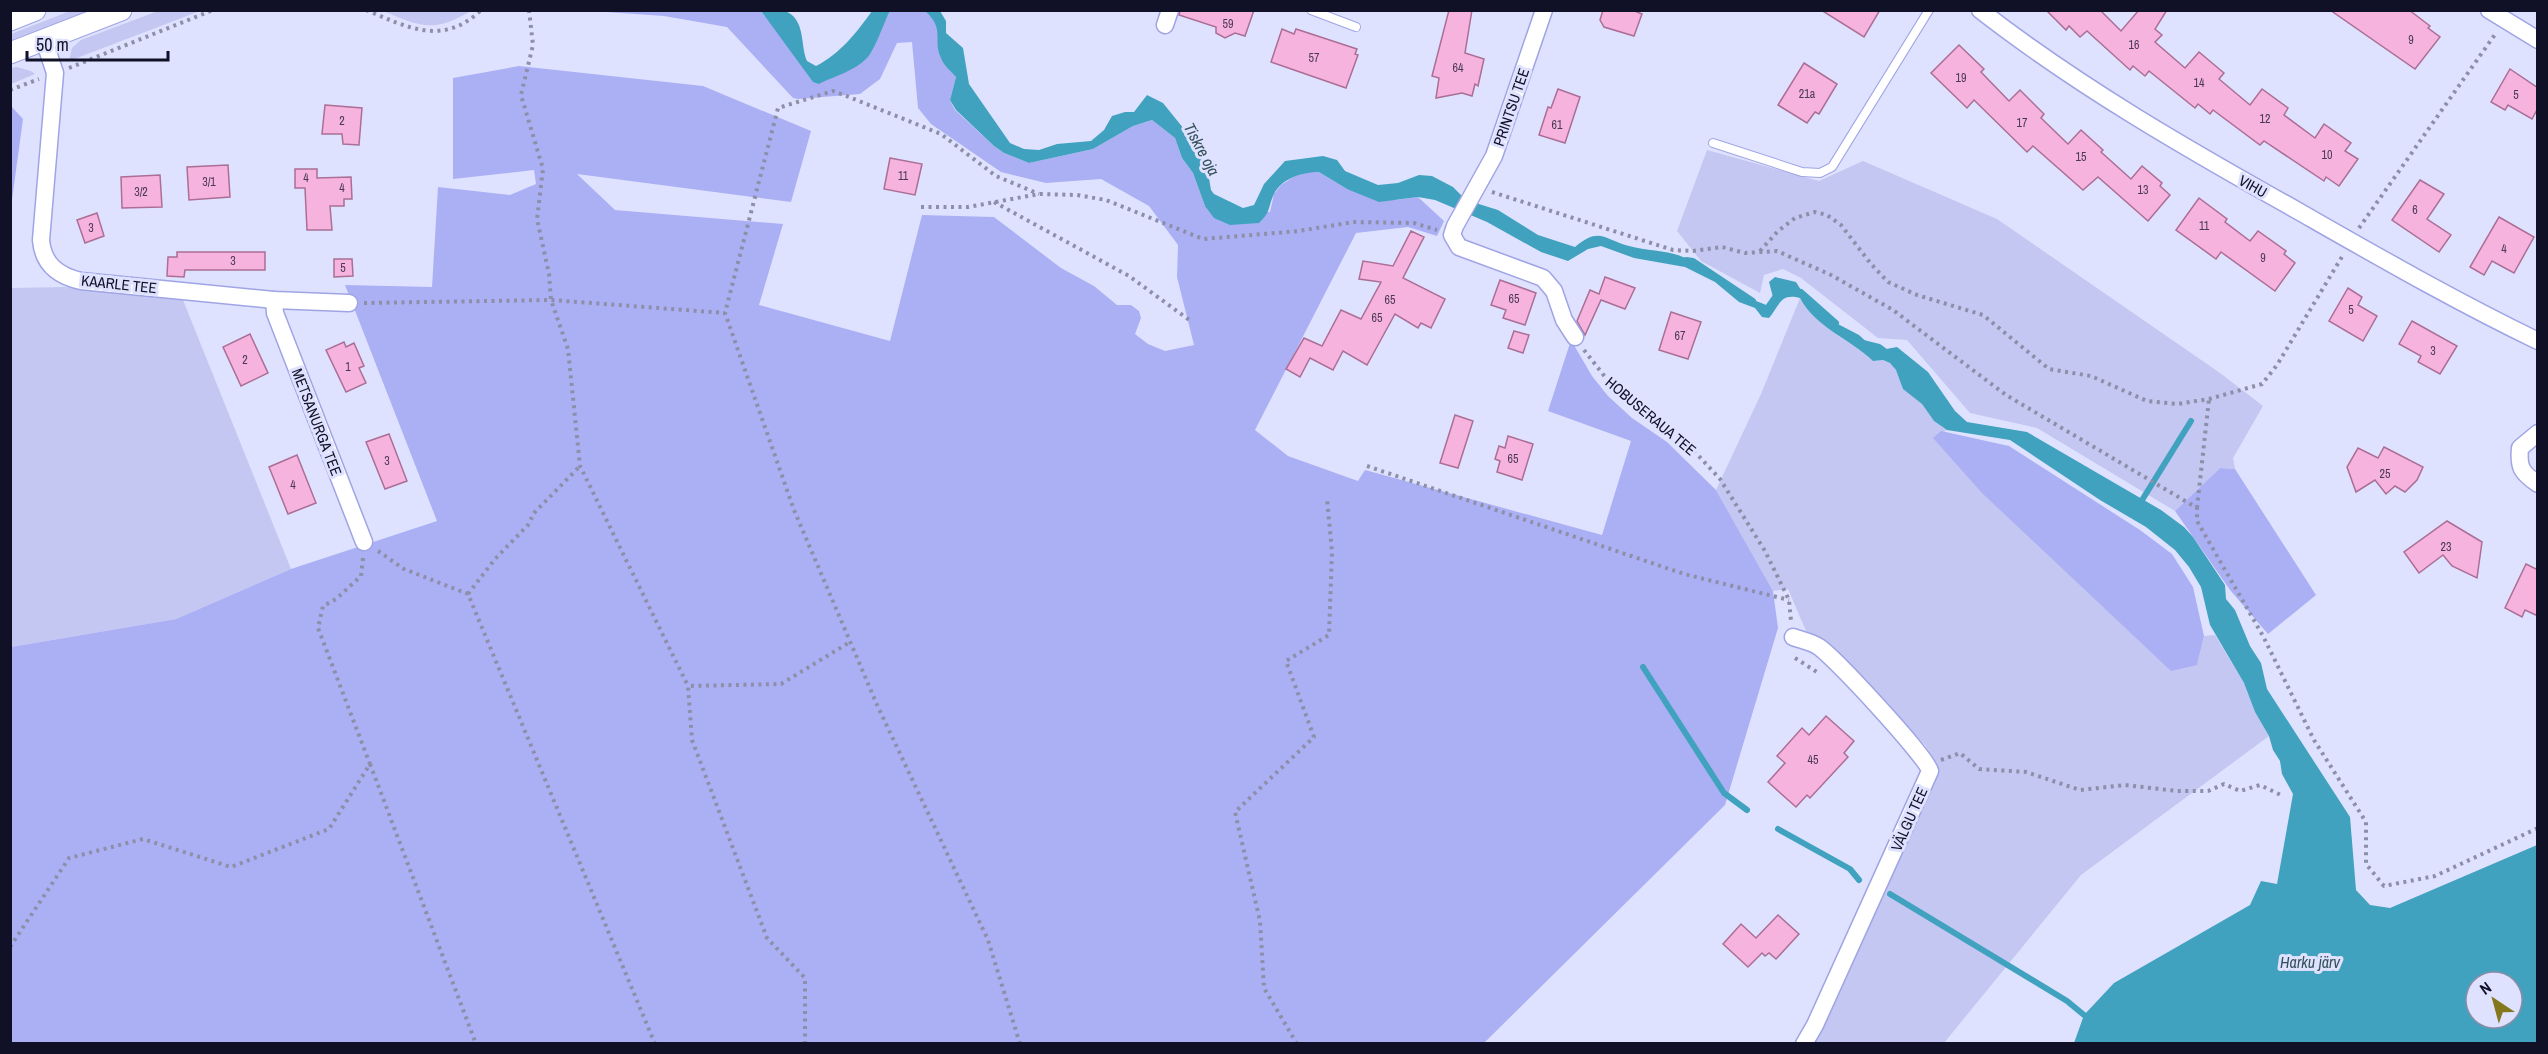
<svg xmlns="http://www.w3.org/2000/svg" width="2548" height="1054" viewBox="0 0 2548 1054" font-family="'Archivo Narrow',sans-serif">
  <style>
    .green { fill: #c3c7f1 }
    .forest { fill: #abb0f5 }
    .water { fill: #41a2bf; fill-rule: evenodd }
    .lines { fill: none; stroke-linecap: round; stroke-linejoin: round }
    .stream { stroke: #41a2bf; stroke-width: 6 }
    .building { fill: #f6b3de; stroke: #ab6e96; stroke-width: 1.5 }
    .service-casing { stroke: #9fa4e5; stroke-width: 10 }
    .minor-casing { stroke: #9fa4e5; stroke-width: 19 }
    .tertiary-casing { stroke: #9fa4e5; stroke-width: 23 }
    .path { stroke: #8d8fa9; stroke-width: 4; stroke-dasharray: 3 4.5; stroke-linecap: butt }
    .service { stroke: #fff; stroke-width: 8 }
    .minor { stroke: #fff; stroke-width: 16 }
    .tertiary { stroke: #fff; stroke-width: 21 }
    .labels { text-anchor: middle; dominant-baseline: central; stroke-width: 6; stroke-linejoin: round; paint-order: stroke }
    .number-label { font-size: 12px; fill: #4a3955 }
    .street-label { font-size: 15px; fill: #101027; stroke: #dfe2fe }
    .water-label { font-size: 16px; font-style: italic; fill: #33515a; stroke: #dfe2fe }
  </style>
  <rect width="100%" height="100%" fill="#dfe2fe"/>
  <g class="green">
    <path d="M70,11H87L11,40V34Z"/>
    <path d="M158,11H200L69,61L72,48L81,40Z"/>
    <path d="M383,11H471C433,33 422,27 383,11Z"/>
    <path d="M17,67L31,71L35,74L11,84V68Z"/>
    <path d="M1707,150L1819,181L1863,161L1997,219L2220,373L2263,406L2233,458L2235,469L2220,468L2175,511L2037,428L1970,413L1907,340L1878,338L1801,278L1783,269L1764,275L1760,293L1701,261L1677,231Z"/>
    <path d="M65,287L183,300L291,569L176,619L11,647V288Z"/>
    <path d="M1800,298C1816,328 1849,338 1873,361L1883,360L1890,363L1896,370L1904,389L1922,404L1934,421L1947,430L1934,438L2197,665L2204,636L2215,635L2244,683L2255,712L2269,736L2081,875L1944,1043H1812L1937,771L1933,758L1925,745L1822,638L1806,631L1788,589L1773,591L1716,490L1761,394Z"/>
  </g>
  <g class="forest">
    <path d="M591,11H761L819,84L873,49L876,37L890,11H925C937,21 941,33 938,48L956,77L950,100L955,110L994,146L1004,153L1029,163L1093,149L1133,126L1152,120L1175,138L1182,158L1193,173L1205,206L1270,212L1274,194L1281,185L1295,176L1309,172H1319L1347,189L1396,200L1418,197L1444,221L1437,236L1408,227L1356,233L1255,430L1288,456L1358,481L1365,470L1602,535L1631,441L1548,411L1571,340L1592,376L1608,396L1632,418L1667,442L1716,490L1773,591L1778,628L1725,805L1484,1043L11,1044V647L176,619L291,569L437,521L345,285L432,287L438,187L510,195L536,184L534,170L453,179V78L519,66L703,86L811,131L791,202L577,174L615,210L783,224L759,305L890,341L922,215L994,217L1061,268L1094,286L1117,305H1131L1139,311L1141,318L1135,334L1148,344L1165,351L1194,345L1177,277L1178,245L1149,206L1101,179L1046,183L1001,172L931,124L918,108L912,42L897,43L880,79L860,94L798,99L793,98L727,27L664,16Z"/>
    <path d="M11,106L23,119L11,207Z"/>
    <path d="M1941,431L2009,446L2140,530L2172,554L2193,587L2204,636L2197,665L2171,671L1982,493L1933,438Z"/>
    <path d="M2220,468L2235,469L2316,595L2268,634L2230,590L2175,511Z"/>
  </g>
  <g class="water">
    <path d="M761,11C767,10 779,8 785,11C806,19 800,45 807,61L816,66C840,54 857,32 872,11H890C883,24 876,48 867,58C855,71 834,76 819,84L813,82Z"/>
    <path d="M925,11H940L946,21V33L963,48L969,84L1010,143L1024,149L1039,150L1057,144L1091,141L1104,130L1112,116L1125,112H1134L1147,95L1163,103L1205,155L1211,190L1214,194L1243,208L1254,205L1264,184L1285,161L1323,156L1337,160L1345,171L1378,185L1398,183L1419,175L1432,176L1453,187L1466,200L1498,210L1538,235L1575,247C1600,226 1604,240 1629,246C1647,251 1666,250 1683,257C1701,263 1713,278 1729,288C1740,295 1754,300 1766,305L1774,301L1769,282L1775,277L1796,282L1806,298L1817,308L1836,323L1859,335L1872,347L1881,350L1897,347L1928,372L1955,411L1967,422L2027,432L2161,510L2184,527L2193,537L2225,585L2226,599L2235,610L2250,646L2261,663L2267,689L2350,817L2356,890L2370,905L2390,908L2537,845V1043H2074L2084,1015L2114,983L2250,905L2261,881L2277,884L2293,794L2282,774L2280,761L2273,750L2269,736L2255,712L2244,683L2210,625L2201,587L2189,567L2175,550L2146,527L2100,500L2010,440L1947,430L1934,421L1922,404L1903,389L1896,370L1890,363L1883,360L1873,361C1849,338 1816,328 1800,298C1780,293 1780,305 1769,318L1762,317L1755,308L1739,302L1715,282L1685,267L1634,258L1601,246L1588,249L1568,261L1541,252L1487,222L1435,200L1418,197L1379,202L1347,189L1319,172C1303,172 1282,178 1274,194C1267,209 1272,210 1259,223L1230,225L1214,218L1205,206L1193,173L1182,158L1175,138L1152,120L1133,126L1093,149L1029,163L1004,153L994,146L956,110L950,100L956,77C951,71 943,65 941,58C932,39 946,30 925,11ZM2476,982H2512V1018H2476Z"/>
  </g>
  <g class="lines">
    <g class="stream">
      <path d="M1686,260L1693,261L1753,301"/>
      <path d="M1801,292L1836,323"/>
      <path d="M1764,308L1766,310L1778,293"/>
      <path d="M1863,343L1879,347L1887,353"/>
      <path d="M2139,505L2191,421"/>
      <path d="M1643,667L1724,793L1747,810"/>
      <path d="M1778,829L1850,869L1859,880"/>
      <path d="M1890,894L2067,1001L2084,1015"/>
    </g>
  </g>
  <g class="building">
    <path d="M1180,10H1254L1245,36L1235,33L1225,38L1216,33V27L1179,15Z"/>
    <path d="M1449,10H1472L1465,53L1484,59L1478,86L1475,84L1472,96L1462,93L1436,98L1439,78L1432,76Z"/>
    <path d="M1603,10H1632L1642,14L1634,36L1604,27L1600,20Z"/>
    <path d="M1821,10H1880L1864,37Z"/>
    <path d="M2046,10H2100L2121,31L2139,10H2167L2155,29L2162,35L2155,42L2185,68L2199,52L2224,73L2219,79L2250,105L2262,89L2288,108L2284,115L2315,138L2324,124L2351,143L2345,151L2358,159L2339,186L2326,177L2324,181L2264,141L2260,145L2213,110L2210,114L2198,104L2195,108L2149,71L2145,76L2133,66L2130,70L2087,31L2080,37L2069,26L2066,30Z"/>
    <path d="M2330,10H2409L2430,26L2428,28L2440,37L2415,69Z"/>
    <path d="M1282,29L1294,34L1296,29L1357,49L1355,54L1358,55L1346,88L1271,62Z"/>
    <path d="M1959,45L1984,69L1981,72L2009,101L2020,90L2044,114L2041,118L2068,144L2081,130L2103,150L2101,152L2131,179L2142,166L2162,183L2160,186L2170,195L2148,221L2098,177L2083,190L2033,146L2027,152L1974,100L1967,108L1931,73Z"/>
    <path d="M1804,63L1837,84L1819,114L1815,112L1807,123L1778,105Z"/>
    <path d="M2510,69L2538,88V108L2532,119L2508,105L2505,110L2491,102Z"/>
    <path d="M1558,89L1580,97L1565,143L1539,135L1548,107L1551,108Z"/>
    <path d="M325,105L362,108L359,145L343,144L342,134H322Z"/>
    <path d="M890,158L922,164L915,195L884,189Z"/>
    <path d="M228,165L230,197L189,200L187,167Z"/>
    <path d="M295,169H317V178L351,177L352,199H344V206H330L332,230H307L305,188H295Z"/>
    <path d="M160,175L162,207L122,208L121,177Z"/>
    <path d="M2420,180L2444,194L2427,219L2451,235L2439,252L2392,220Z"/>
    <path d="M2199,198L2227,219L2225,222L2250,241L2258,231L2286,251L2284,254L2295,263L2275,291L2221,252L2216,259L2176,230Z"/>
    <path d="M97,213L104,236L85,243L77,220Z"/>
    <path d="M2499,217L2534,237L2514,273L2492,261L2484,275L2470,267Z"/>
    <path d="M1411,231L1424,237L1403,278L1445,299L1431,328L1421,323L1418,328L1395,314L1367,365L1343,351L1333,370L1310,358L1300,377L1286,369L1304,338L1322,346L1341,310L1361,319L1381,282L1359,279L1363,261L1393,266Z"/>
    <path d="M177,252H265V270H185L184,277L167,276L168,257H177Z"/>
    <path d="M334,259H352L353,276L334,277Z"/>
    <path d="M1605,277L1635,288L1625,309L1601,300L1585,335L1577,321L1590,290L1599,294Z"/>
    <path d="M1500,280L1536,293L1525,325L1503,318L1506,310L1491,305Z"/>
    <path d="M2348,288L2362,297L2358,305L2377,316L2363,341L2329,321Z"/>
    <path d="M1671,312L1701,322L1688,359L1659,350Z"/>
    <path d="M2412,321L2457,346L2440,374L2418,362L2421,356L2399,344Z"/>
    <path d="M1514,331L1529,335L1523,353L1508,348Z"/>
    <path d="M250,334L268,373L241,386L223,347Z"/>
    <path d="M344,342L346,347L354,343L364,366L359,368L366,383L346,392L326,350Z"/>
    <path d="M1455,415L1473,421L1458,468L1440,463Z"/>
    <path d="M389,434L407,481L385,489L366,442Z"/>
    <path d="M1508,436L1533,444L1522,480L1497,472L1500,461L1495,459L1499,446L1505,448Z"/>
    <path d="M2384,447L2423,467L2417,480L2405,492L2395,486L2386,494L2375,480L2356,492L2347,467L2358,448L2378,458Z"/>
    <path d="M297,455L316,503L288,514L269,467Z"/>
    <path d="M2447,521L2482,542L2477,578L2452,566L2443,555L2419,573L2404,552Z"/>
    <path d="M2526,564L2538,570V616L2525,610L2522,617L2505,608Z"/>
    <path d="M1826,716L1854,741L1844,753L1848,757L1810,798L1807,795L1796,807L1768,782L1785,763L1777,756L1802,728L1809,735Z"/>
    <path d="M1778,915L1799,934L1776,959L1769,953L1765,956L1762,953L1748,967L1723,944L1741,924L1756,938Z"/>
  </g>
  <g class="lines">
    <defs>
      <g id="service">
        <path d="M1311,10L1356,27"/>
        <path d="M1713,143L1802,172L1820,173L1832,167L1929,10"/>
      </g>
      <g id="minor">
        <path d="M1544,10L1494,156L1455,226L1452,235L1459,247L1543,278L1554,291L1564,320L1575,337"/>
        <path d="M1980,10C2079,87 2189,150 2298,211C2377,256 2455,301 2538,341"/>
        <path d="M2489,10L2538,40"/>
        <path d="M1165,25L1170,10"/>
        <path d="M44,40L55,73L41,240C43,264 58,276 81,281L274,300L349,303"/>
        <path d="M274,300L275,313L364,542"/>
        <path d="M2538,433L2520,448C2518,468 2522,473 2538,484"/>
        <path d="M1793,637C1801,640 1812,642 1819,647C1834,657 1927,757 1930,771L1815,1025L1804,1044"/>
      </g>
      <g id="tertiary">
        <path d="M10,20L35,10"/>
        <path d="M10,53L121,10"/>
      </g>
    </defs>
    <use href="#service" class="service-casing"/>
    <use href="#minor" class="minor-casing"/>
    <use href="#tertiary" class="tertiary-casing"/>
    <g class="path">
      <path d="M366,10C407,27 443,47 481,10"/>
      <path d="M529,10L533,45L521,95L543,169L537,219L549,274L551,300L568,349L580,466L688,686"/>
      <path d="M69,68L213,10"/>
      <path d="M10,90L39,79"/>
      <path d="M1492,192L1673,250L1693,251L1722,247L1745,253L1777,251L1831,275L1893,310L2006,395L2197,508V521L2263,636L2314,740L2366,822V864L2384,886L2435,876L2538,828"/>
      <path d="M994,202L1129,276L1192,322"/>
      <path d="M921,207H968L1039,194L1077,195L1106,200L1203,239L1299,231L1353,222L1414,223L1437,230"/>
      <path d="M2359,228L2496,33"/>
      <path d="M1760,251L1778,231L1795,218L1815,212L1827,215L1841,225L1871,264L1888,282L1917,295L1983,315L2049,369L2091,376L2147,401L2177,404L2209,399L2262,384L2277,365L2343,255"/>
      <path d="M364,303L551,300L725,313"/>
      <path d="M1584,350L1613,387L1685,441L1720,479L1765,551L1789,600L1791,621"/>
      <path d="M1367,466L1684,574L1789,600"/>
      <path d="M2197,508L2209,399"/>
      <path d="M378,551L404,569L468,594L655,1044"/>
      <path d="M363,558L361,576L336,599L323,606L318,628L370,764"/>
      <path d="M468,594L495,559L528,525L534,513L580,466"/>
      <path d="M1795,658L1820,674"/>
      <path d="M1941,760L1960,753L1979,769L2026,772L2080,790L2125,785L2177,791H2208L2224,784L2240,791L2260,785L2283,796"/>
      <path d="M10,947L69,858L143,839L231,867L329,829L370,764L476,1044"/>
      <path d="M805,1044V978L767,938L692,740L688,686L781,684L850,642"/>
      <path d="M1020,1044L988,940L878,707L794,510L725,313L778,108L833,91L849,97L941,134L996,176L1039,194"/>
      <path d="M1297,1044L1264,988L1260,921L1235,812L1314,737L1286,661L1329,635L1332,552L1327,499"/>
    </g>
    <use href="#service" class="service"/>
    <use href="#minor" class="minor"/>
    <use href="#tertiary" class="tertiary"/>
  </g>
  <g class="labels">
    <g class="number-label">
      <text x="1228" y="24">59</text>
      <text x="2411" y="40">9</text>
      <text x="2134" y="45">16</text>
      <text x="1314" y="58">57</text>
      <text x="1458" y="68">64</text>
      <text x="1961" y="78">19</text>
      <text x="2199" y="83">14</text>
      <text x="1807" y="94">21a</text>
      <text x="2516" y="95">5</text>
      <text x="2265" y="119">12</text>
      <text x="342" y="121">2</text>
      <text x="2022" y="123">17</text>
      <text x="1557" y="125">61</text>
      <text x="2327" y="155">10</text>
      <text x="2081" y="157">15</text>
      <text x="903" y="176">11</text>
      <text x="306" y="178">4</text>
      <text x="209" y="182">3/1</text>
      <text x="342" y="188">4</text>
      <text x="2143" y="190">13</text>
      <text x="141" y="192">3/2</text>
      <text x="2415" y="210">6</text>
      <text x="2204" y="226">11</text>
      <text x="91" y="228">3</text>
      <text x="2504" y="249">4</text>
      <text x="2263" y="258">9</text>
      <text x="233" y="261">3</text>
      <text x="343" y="268">5</text>
      <text x="1514" y="299">65</text>
      <text x="1390" y="300">65</text>
      <text x="2351" y="310">5</text>
      <text x="1377" y="318">65</text>
      <text x="1680" y="336">67</text>
      <text x="2433" y="351">3</text>
      <text x="245" y="360">2</text>
      <text x="348" y="367">1</text>
      <text x="1513" y="459">65</text>
      <text x="387" y="461">3</text>
      <text x="2385" y="474">25</text>
      <text x="293" y="485">4</text>
      <text x="2446" y="547">23</text>
      <text x="1813" y="760">45</text>
    </g>
    <g class="street-label">
      <text transform="translate(1511 107) rotate(-71)">PRINTSU TEE</text>
      <text transform="translate(2253 186) rotate(29)">VIHU</text>
      <text transform="translate(119 284) rotate(6)">KAARLE TEE</text>
      <text transform="translate(1651 416) rotate(40)">HOBUSERAUA TEE</text>
      <text transform="translate(317 422) rotate(69)">METSANURGA TEE</text>
      <text transform="translate(1909 819) rotate(-66)">VÄLGU TEE</text>
    </g>
    <g class="water-label">
      <text transform="translate(1202 149) rotate(62)">Tiskre oja</text>
      <text x="2310" y="962">Harku järv</text>
    </g>
  </g>
  <rect width="2548" height="1054" fill="none" stroke="#101027" stroke-width="24"/>
  <g transform="translate(2494 1000) rotate(324)"><circle r="28" fill="#dfe2fe" stroke="#8c8ea8" stroke-width="1.5"/>
  <path d="M0-4.5L10 22L0 15L-10 22Z" fill="#85771b"/>
  <text y="-9" font-size="16" font-weight="bold" text-anchor="middle" fill="#101027">N</text>
  </g>
  <path d="M27 51v9h141v-9" fill="none" stroke="#101027" stroke-width="3"/>
  <text x="36" y="51" font-size="18" fill="#101027" stroke="#dfe2fe" stroke-width="4.5" paint-order="stroke">50 m</text>
</svg>
